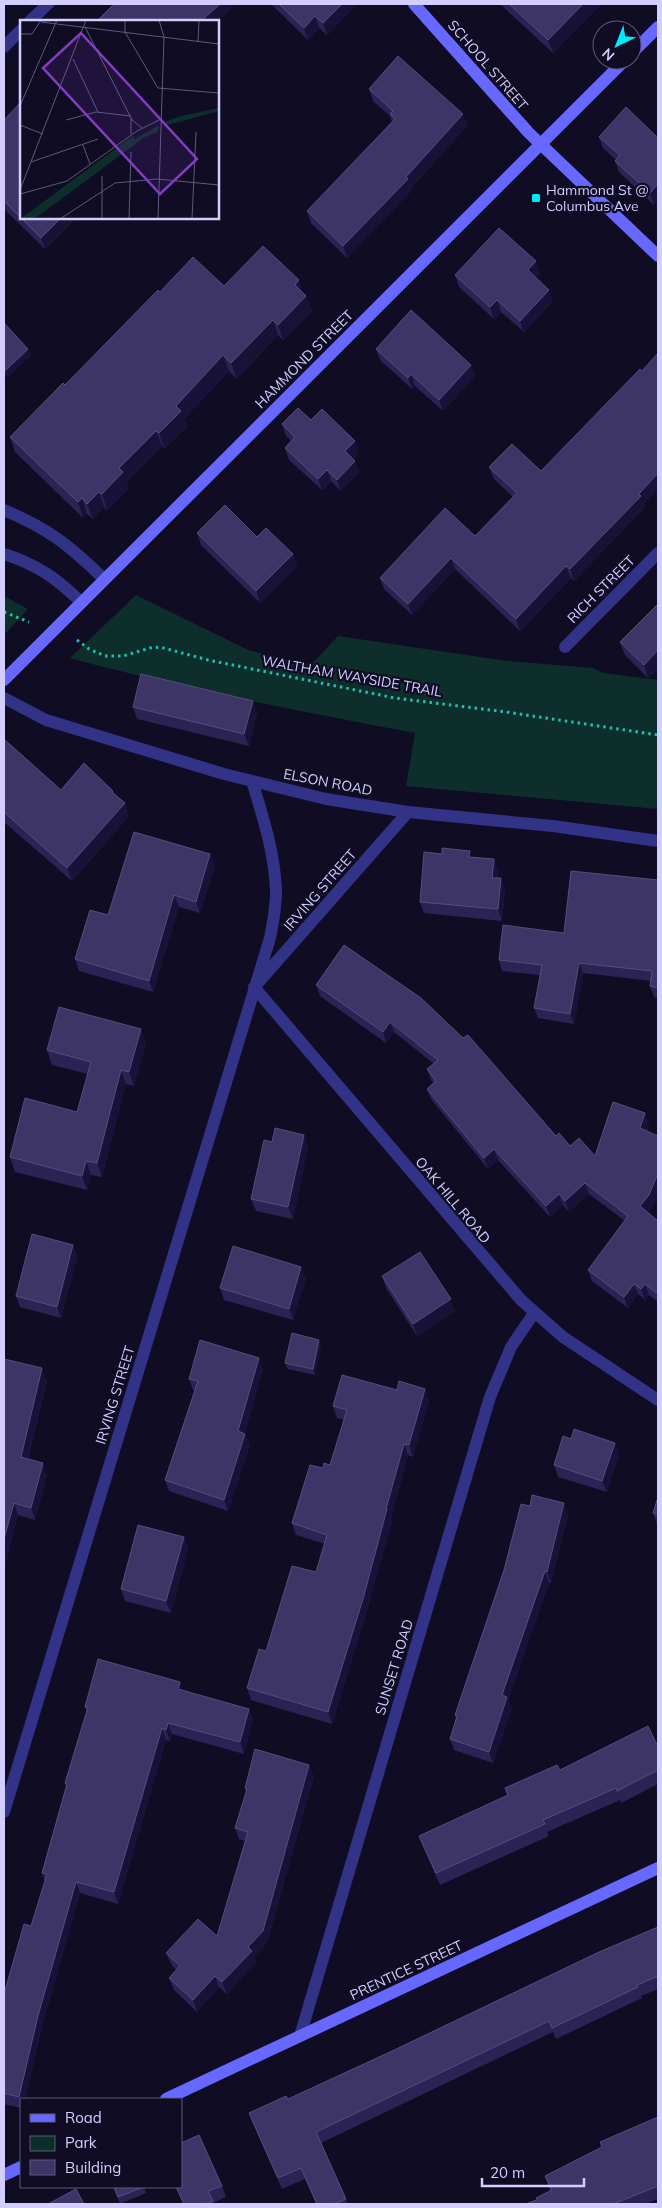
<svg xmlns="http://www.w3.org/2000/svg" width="662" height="2208" viewBox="0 0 662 2208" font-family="Mulish,sans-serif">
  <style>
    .green { fill: #0e2e2c }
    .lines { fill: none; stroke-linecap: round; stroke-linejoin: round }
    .path { stroke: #22bfaf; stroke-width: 3; stroke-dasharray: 2.5 4; stroke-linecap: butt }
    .lane { stroke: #323287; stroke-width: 12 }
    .street { stroke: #323287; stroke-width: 12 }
    .secondary { stroke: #6668ff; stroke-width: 12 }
    .wall { fill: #2b2354 }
    .shaded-wall { fill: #181239 }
    .building { fill: #3d3566; stroke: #544e7e }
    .poi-dot { fill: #00ebfa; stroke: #0f0c24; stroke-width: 2 }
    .labels { text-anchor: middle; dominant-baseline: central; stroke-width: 4.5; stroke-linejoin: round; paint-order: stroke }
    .street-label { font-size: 14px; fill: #d2cfff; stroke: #0f0c24 }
    .poi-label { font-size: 14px; fill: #d2cfff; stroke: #0f0c24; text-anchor: start }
    .inset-road { fill: none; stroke: #5d5a7c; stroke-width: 1 }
    .view { fill: #843cc5; fill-opacity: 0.15; stroke: #843cc5; stroke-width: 2.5 }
    .inset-edge { fill: none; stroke: #d2cfff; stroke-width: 2.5 }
  </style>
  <rect width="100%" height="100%" fill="#0f0c24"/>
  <g class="green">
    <path d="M136,595L248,650L311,665L338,636L507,661L593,668L603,673L658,680V809L406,786L415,733C300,711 183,689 70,658Z"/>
    <path d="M4,596L28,609L4,635Z"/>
  </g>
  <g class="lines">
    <g class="path">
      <path d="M4,612L29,622"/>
      <path d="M77,640L89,649L105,656H123L150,648L160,647L208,660L395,698L506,712L658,735"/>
    </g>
    <g class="lane">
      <path d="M4,510C49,529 69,545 104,579"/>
      <path d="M4,554C38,565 56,578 81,602"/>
    </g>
    <g class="street">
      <path d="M30,21L48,4"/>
      <path d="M4,47L21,30"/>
      <path d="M565,647L658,553"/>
      <path d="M4,698L46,720L224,774L326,799L408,812L553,826L658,841"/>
      <path d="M257,984L408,812"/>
      <path d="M254,987L521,1300L563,1337L658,1400"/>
      <path d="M4,1812L270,938C273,923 276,908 276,892C275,854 263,817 252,781"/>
      <path d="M300,2036L490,1397L511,1347L534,1313"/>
    </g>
    <g class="secondary">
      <path d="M414,4L529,133L658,256"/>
      <path d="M632,53L658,27"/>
      <path d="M4,680L625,60"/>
      <path d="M166,2099L658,1868"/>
      <path d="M4,2175L21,2167"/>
    </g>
  </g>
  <g class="wall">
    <path d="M271,4H357L327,35L319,28L308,40Z"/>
    <path d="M500,4H601L553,53Z"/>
    <path d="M369,89L468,125L411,188L412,190L347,258L311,223L307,211L392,122L390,116L373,101Z"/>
    <path d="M4,120L21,218H76L45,249L4,209Z"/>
    <path d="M599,137L658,138L654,205L619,172L615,161L616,160L603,148Z"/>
    <path d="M540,273L536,278L553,301L524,332L501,312L494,319L459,287L455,275Z"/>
    <path d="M224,286L303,292L306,296L312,311L283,340L278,335L237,379L229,371L184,419L187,427L164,449L162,446L126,482L129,488L107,510L104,507L93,519L87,514L83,518L15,452L10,437L65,385L160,292Z"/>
    <path d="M4,326L28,349L31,355L8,377L4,373Z"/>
    <path d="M376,349L471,365L475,376L443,411L415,386L412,389L380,360Z"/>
    <path d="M311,420L359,453L353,459L359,472L341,491L331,481L322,490L289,460L285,448L292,441L286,436L282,424Z"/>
    <path d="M489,467L541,471L644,504L645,507L574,581L571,578L520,631L455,569L412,615L384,589L380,578L475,536L513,497L494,479Z"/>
    <path d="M197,533L257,537L293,554L297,566L260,603L201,545Z"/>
    <path d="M658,604V668L648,678L625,655L620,642Z"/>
    <path d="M133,707L257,712L249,746L137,719Z"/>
    <path d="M4,741L61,790L115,794L129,816L72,881L4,822Z"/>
    <path d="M472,857L494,859L498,871V878L505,890L502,921L424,913L420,902Z"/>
    <path d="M215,866L200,913L179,907L153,992L79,971L75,959L108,915Z"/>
    <path d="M658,880V998L654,997L650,986L651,981L583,973L574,1024L538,1018L534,1008L540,975L502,971L499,960L564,933Z"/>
    <path d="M344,945L556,1136L570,1146L595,1156L645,1113L649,1124L647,1131L658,1136V1193L653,1206L648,1212L658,1221V1302L649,1295L645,1300L638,1294L628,1308L592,1281L588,1270L625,1221L589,1194L569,1212L563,1205L550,1217L498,1160L488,1169L431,1099L427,1089L434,1083L431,1080L427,1069L434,1064L394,1032L386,1043L320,996L316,985Z"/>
    <path d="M146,1043L134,1086L126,1084L102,1177L91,1175L87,1190L15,1172L10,1157L77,1112L88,1074L52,1065L47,1050Z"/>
    <path d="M304,1135L308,1146L293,1219L256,1211L251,1199L272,1142Z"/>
    <path d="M73,1245L77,1257L61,1318L20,1307L16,1296Z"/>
    <path d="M382,1276L455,1311L417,1336L386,1288Z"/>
    <path d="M306,1278L293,1320L224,1300L220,1288Z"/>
    <path d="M321,1346L315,1375L288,1369L285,1363Z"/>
    <path d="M4,1359L47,1381L28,1459L47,1475L35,1520L18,1515L4,1568Z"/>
    <path d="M263,1369L245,1433V1434L250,1445L228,1511L169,1491L165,1480L195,1391L193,1390L189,1379Z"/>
    <path d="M425,1389L429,1401L413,1457L408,1455L391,1518L392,1521L367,1611L332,1724L251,1700L247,1688L266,1651L316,1572L325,1544L296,1535L292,1523L323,1468L330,1465L344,1420L337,1418L333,1406L397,1390Z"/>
    <path d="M571,1439L615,1443L619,1454L607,1492L558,1477L554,1465Z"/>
    <path d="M658,1497V1525H657L653,1513Z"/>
    <path d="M568,1515L551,1583H549L508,1700L512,1708L493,1763L454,1750L450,1739L456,1719L455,1715Z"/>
    <path d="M184,1537L188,1549L171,1613L125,1601L121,1589Z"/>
    <path d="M180,1682L183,1691L249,1709L253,1720L244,1754L172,1734L170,1741L166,1740L118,1904L80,1893L42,2027L25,2099H21V2108L4,2104V1994L31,1926L45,1882L42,1873L66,1786L65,1783L87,1712L85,1707Z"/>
    <path d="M658,1747V1784L621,1803L620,1800L547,1832L549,1836L440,1885L423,1847L419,1836L508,1795L505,1788L560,1770Z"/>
    <path d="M314,1776L267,1943L254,1957L256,1962L227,1994L219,1987L197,2012L174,1990L169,1978L176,1970L171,1964L166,1953L217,1936L245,1841L239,1839L235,1828L246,1792L245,1788Z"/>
    <path d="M658,1927V1989L641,1996L642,1998L556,2039L553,2032L321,2143L348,2204H316L305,2179L282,2189L253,2124L249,2113L288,2099L390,2052Z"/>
    <path d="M658,2117V2199L645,2204H525L536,2200L550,2191L545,2176L602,2148Z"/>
    <path d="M222,2186L226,2197L213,2203L214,2204H183L176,2187Z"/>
    <path d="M113,2187H144L146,2193L120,2204Z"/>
  </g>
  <g class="shaded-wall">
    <path d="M220,4H236L218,21H201Z"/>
    <path d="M342,4H357L327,35L323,23Z"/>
    <path d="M583,4H601L553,53L548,40Z"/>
    <path d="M315,16L319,28L308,40L304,28Z"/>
    <path d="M463,114L468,125L411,188L412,190L347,258L343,246L406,177Z"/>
    <path d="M658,184V200L654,205L650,193Z"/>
    <path d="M61,218H76L45,249L41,238Z"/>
    <path d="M536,261L540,273L532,282L528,270Z"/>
    <path d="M299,280L304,296L295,285Z"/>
    <path d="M549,290L553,301L524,332L520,321Z"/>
    <path d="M306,296L312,311L283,340L278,325Z"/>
    <path d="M497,300L501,312L494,319L490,307Z"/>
    <path d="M273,320L278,335L237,379L231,363Z"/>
    <path d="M28,349L31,355L8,377L5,371Z"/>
    <path d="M223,355L229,371L184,419L187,427L164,449L159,433L176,406Z"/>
    <path d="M471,365L475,376L443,411L439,400Z"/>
    <path d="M411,374L415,386L412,389L408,378Z"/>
    <path d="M156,431L162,446L126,482L129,488L107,510L102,494L119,468Z"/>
    <path d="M355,441L359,453L349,463L345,451Z"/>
    <path d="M355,461L359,472L341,491L337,480Z"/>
    <path d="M327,470L331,481L322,490L318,479Z"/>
    <path d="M658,473V489L644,504L645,507L574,581L570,569L639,494Z"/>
    <path d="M99,492L104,507L93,519L87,504Z"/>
    <path d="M82,498L87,514L83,518L78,502Z"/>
    <path d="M293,554L297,566L260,603L256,591Z"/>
    <path d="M451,558L455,569L412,615L408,604Z"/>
    <path d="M566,566L571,578L520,631L516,619Z"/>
    <path d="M658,650V668L648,678L644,665Z"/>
    <path d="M253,701L257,712L249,746L244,734Z"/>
    <path d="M125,803L129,816L72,881L67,868Z"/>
    <path d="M210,854L215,866L200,913L196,902Z"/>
    <path d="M494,859L498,871L497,889L492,878Z"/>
    <path d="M501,878L505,890L502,921L498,909Z"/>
    <path d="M174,895L179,907L153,992L149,981Z"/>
    <path d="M579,963L583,973L574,1024L570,1014Z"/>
    <path d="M390,1022L394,1032L386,1043L383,1032Z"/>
    <path d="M141,1029L146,1043L134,1086L129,1072Z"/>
    <path d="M121,1070L126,1084L102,1177L97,1163Z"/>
    <path d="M645,1113L649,1124L644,1139L640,1128Z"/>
    <path d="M304,1135L308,1146L293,1219L288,1207Z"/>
    <path d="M494,1149L498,1160L488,1169L484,1158Z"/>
    <path d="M86,1161L91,1175L87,1190L82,1176Z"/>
    <path d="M658,1173V1193L653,1206L644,1217L640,1206Z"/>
    <path d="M585,1183L589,1194L569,1212L565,1201Z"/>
    <path d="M559,1194L563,1205L550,1217L546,1206Z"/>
    <path d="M73,1245L77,1257L61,1318L57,1307Z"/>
    <path d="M301,1267L306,1278L293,1320L289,1309Z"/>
    <path d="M634,1284L638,1294L628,1308L624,1297Z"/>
    <path d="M645,1284L649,1295L645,1300L641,1289Z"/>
    <path d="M451,1299L455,1311L417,1336L413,1324Z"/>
    <path d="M319,1340L321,1346L315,1375L313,1369Z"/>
    <path d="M259,1358L263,1369L242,1443L238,1431Z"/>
    <path d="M42,1368L47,1381L25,1469L21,1457Z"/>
    <path d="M425,1389L429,1401L413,1457L409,1445Z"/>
    <path d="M245,1434L250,1445L228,1511L224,1500Z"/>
    <path d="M615,1443L619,1454L607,1492L602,1481Z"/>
    <path d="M404,1444L408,1455L391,1518L392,1521L367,1611L332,1724L328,1712Z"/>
    <path d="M43,1463L47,1475L35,1520L31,1508Z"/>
    <path d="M14,1503L18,1515L4,1568V1539Z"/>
    <path d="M564,1503L568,1515L551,1583L547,1572Z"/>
    <path d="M184,1537L188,1549L171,1613L166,1601Z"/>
    <path d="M545,1571L549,1583L508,1700L512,1708L493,1763L489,1752L502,1695Z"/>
    <path d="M180,1682L184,1693L178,1689Z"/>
    <path d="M249,1709L253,1720L244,1754L240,1742Z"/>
    <path d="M168,1723L172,1734L170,1741L166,1730Z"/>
    <path d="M162,1728L166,1740L118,1904L114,1892Z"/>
    <path d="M309,1765L314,1776L267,1943L254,1957L256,1962L227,1994L222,1982L248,1947Z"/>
    <path d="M76,1882L80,1893L42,2027L25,2099H21V2102L19,2097L38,2016Z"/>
    <path d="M215,1976L219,1987L197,2012L193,2000Z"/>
  </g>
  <g class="building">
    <path d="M114,4H220L201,21H97Z"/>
    <path d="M279,4H342L323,23L315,16L304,28Z"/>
    <path d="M509,4H583L548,40Z"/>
    <path d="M398,56L463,114L406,177L408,179L343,246L307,211L395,119L390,114L393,111L369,89Z"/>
    <path d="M21,102V218H61L41,238L4,201V120Z"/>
    <path d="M626,107L658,138V184L650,193L615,161L620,155L599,137Z"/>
    <path d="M499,228L536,261L528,270L549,290L520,321L497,300L490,307L455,275Z"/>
    <path d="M263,246L299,280L295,285L306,296L278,325L273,320L231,363L223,355L176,406L181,411L159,433L156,431L119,468L123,472L102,494L99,492L87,504L82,498L78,502L10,437L63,383L65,385L158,290L160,292L193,257L224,286Z"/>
    <path d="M411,310L471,365L439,400L411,374L408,378L376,349Z"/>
    <path d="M5,324L28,349L5,371L4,369V326Z"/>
    <path d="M658,353V473L639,494L641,496L570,569L566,566L516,619L451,558L408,604L380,578L445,508L475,536L517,493L489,467L512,444L541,471L640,369L642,371Z"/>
    <path d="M298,408L311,420L322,409L355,441L345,451L355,461L337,480L327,470L318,479L285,448L295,437L282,424Z"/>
    <path d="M225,505L257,537L266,528L293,554L256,591L197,533Z"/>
    <path d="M658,604V650L644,665L620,642Z"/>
    <path d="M141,674L253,701L244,734L133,707Z"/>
    <path d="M5,740L61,790L84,763L113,791L112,792L125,803L67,868L4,812V741Z"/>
    <path d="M134,832L210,854L196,902L174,895L149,981L75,959L90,910L108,915Z"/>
    <path d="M442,848L470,851L469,857L494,859L492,878H501L498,909L420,902L424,852L442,854Z"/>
    <path d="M571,871L658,880V988L650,986L652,971L579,963L570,1014L534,1008L542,965L499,960L503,925L564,933Z"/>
    <path d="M344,945L421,998L463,1038L468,1035L556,1136L559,1133L570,1146L579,1138L595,1156L613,1102L645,1113L640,1128L658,1136V1173L649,1195L640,1206L658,1221V1294L645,1284L641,1289L634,1284L624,1297L588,1270L628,1216L585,1183L565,1201L559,1194L546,1206L494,1149L484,1158L427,1089L436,1081L427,1069L438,1060L390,1022L383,1032L316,985Z"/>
    <path d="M59,1007L141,1029L129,1072L121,1070L97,1163L86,1161L82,1176L10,1157L25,1098L77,1112L91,1062L47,1050Z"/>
    <path d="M275,1128L304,1135L288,1207L251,1199L264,1140L272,1142Z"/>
    <path d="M32,1234L73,1245L57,1307L16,1296Z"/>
    <path d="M233,1246L301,1267L289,1309L220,1288Z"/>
    <path d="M420,1252L451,1299L413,1324L382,1276Z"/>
    <path d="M292,1333L319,1340L313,1369L285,1363Z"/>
    <path d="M200,1340L259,1358L238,1431L245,1434L224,1500L165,1480L198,1381L189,1379Z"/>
    <path d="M4,1359L42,1368L21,1457L43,1463L31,1508L14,1503L4,1539Z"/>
    <path d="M342,1375L397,1390L399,1381L425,1389L409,1445L404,1444L386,1509H387L363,1599L328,1712L247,1688L259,1649L266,1651L292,1566L316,1572L327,1535L292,1523L310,1465L323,1468L324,1463L330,1465L347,1410L333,1406Z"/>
    <path d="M574,1429L615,1443L602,1481L554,1465L563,1436L571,1439Z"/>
    <path d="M532,1495L564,1503L547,1572L545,1571L502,1695L507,1697L489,1752L450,1739L457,1716L455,1715L504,1570L521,1504L530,1506Z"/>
    <path d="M658,1497V1515L653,1513Z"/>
    <path d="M138,1525L184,1537L166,1601L121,1589Z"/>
    <path d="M98,1659L180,1682L178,1689L249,1709L240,1742L168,1723L166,1730L162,1728L114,1892L76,1882L38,2016L19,2097L4,2093V1994L24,1924L31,1926L47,1874L42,1873L67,1784L65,1783L88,1707H85Z"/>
    <path d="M648,1726L658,1747V1770L617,1791L616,1788L543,1820L545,1824L436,1873L419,1836L508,1795L505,1788L557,1765L560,1770Z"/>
    <path d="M255,1749L309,1765L263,1931L248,1947L252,1951L222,1982L215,1976L193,2000L169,1978L180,1966L166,1953L198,1919L217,1936L248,1832L235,1828L247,1789L245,1788Z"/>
    <path d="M658,1927V1976L637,1985L638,1987L552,2028L549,2021L316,2132L346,2199L334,2204H317L301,2168L278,2178L249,2113L286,2096L288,2099L390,2052L599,1952Z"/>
    <path d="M658,2117V2186L613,2204H525L537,2200L536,2198L552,2190L545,2176L602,2147L600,2142Z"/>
    <path d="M199,2135L222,2186L208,2191L213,2201L206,2204H184L176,2187H181V2143Z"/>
    <path d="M114,2187H144L118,2197Z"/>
    <path d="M76,2189L84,2204H48Z"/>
  </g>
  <rect class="poi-dot" x="531" y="193" width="10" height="10" rx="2.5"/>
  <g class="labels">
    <g class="street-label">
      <text transform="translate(488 65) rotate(49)">SCHOOL STREET</text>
      <text transform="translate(304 359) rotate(-45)">HAMMOND STREET</text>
      <text transform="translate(601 589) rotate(-45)">RICH STREET</text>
      <text transform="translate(352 676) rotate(10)">WALTHAM WAYSIDE TRAIL</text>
      <text transform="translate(328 782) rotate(11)">ELSON ROAD</text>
      <text transform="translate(320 890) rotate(-49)">IRVING STREET</text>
      <text transform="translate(453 1200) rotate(50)">OAK HILL ROAD</text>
      <text transform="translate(115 1395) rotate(-73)">IRVING STREET</text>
      <text transform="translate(394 1667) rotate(-73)">SUNSET ROAD</text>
      <text transform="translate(406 1970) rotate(-25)">PRENTICE STREET</text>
    </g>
    <g class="poi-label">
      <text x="546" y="190">Hammond St @<tspan x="546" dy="16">Columbus Ave</tspan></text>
    </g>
  </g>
  <g transform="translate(20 20)">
    <rect width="199" height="199" fill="#0f0c24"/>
    <path d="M199,88V91L144,106V102L161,96ZM139,105L138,112L125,117L21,194L13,199H0L113,116L115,119Z" fill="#0e2e2c"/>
    <path class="inset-road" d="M105,0V12L138,68L199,73M21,2L199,24M65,7L112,100L122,108M0,14H12L21,0M178,22L179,0M53,39L78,92M0,86L37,0M111,98V114M46,100L76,92L111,96M0,105L23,114M63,125L70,144M11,142L78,119M82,156V199M0,170L66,0M0,174L47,161L117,111L141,99M40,199L95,163L137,159L199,165M109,199L111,132M138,199L144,17L139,0M172,199L176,112"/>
    <path class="view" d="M61,13L177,139L140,174L23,48Z"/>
    <rect width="199" height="199" class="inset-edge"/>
  </g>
  <rect width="662" height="2208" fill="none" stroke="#d2cfff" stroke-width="10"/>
  <rect x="20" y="2098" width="162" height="90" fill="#0f0c24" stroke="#5d5a7c"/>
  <rect x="30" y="2114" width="25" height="8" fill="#6668ff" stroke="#5d5a7c"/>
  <text x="65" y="2123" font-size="15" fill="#d2cfff">Road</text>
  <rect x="30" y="2136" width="25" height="15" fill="#0e2e2c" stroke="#5d5a7c"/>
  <text x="65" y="2148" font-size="15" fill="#d2cfff">Park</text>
  <rect x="30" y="2160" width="25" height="15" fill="#3d3566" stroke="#5d5a7c"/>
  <text x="65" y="2173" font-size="15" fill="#d2cfff">Building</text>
  <g transform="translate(617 45) rotate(223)"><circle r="24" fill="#0f0c24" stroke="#5d5a7c"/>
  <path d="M0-4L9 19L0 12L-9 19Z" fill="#00ebfa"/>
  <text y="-8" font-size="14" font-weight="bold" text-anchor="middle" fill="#d2cfff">N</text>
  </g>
  <path d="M482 2178v8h102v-8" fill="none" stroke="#d2cfff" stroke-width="2.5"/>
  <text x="490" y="2178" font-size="15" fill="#d2cfff" stroke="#0f0c24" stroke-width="4" paint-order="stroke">20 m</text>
</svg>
